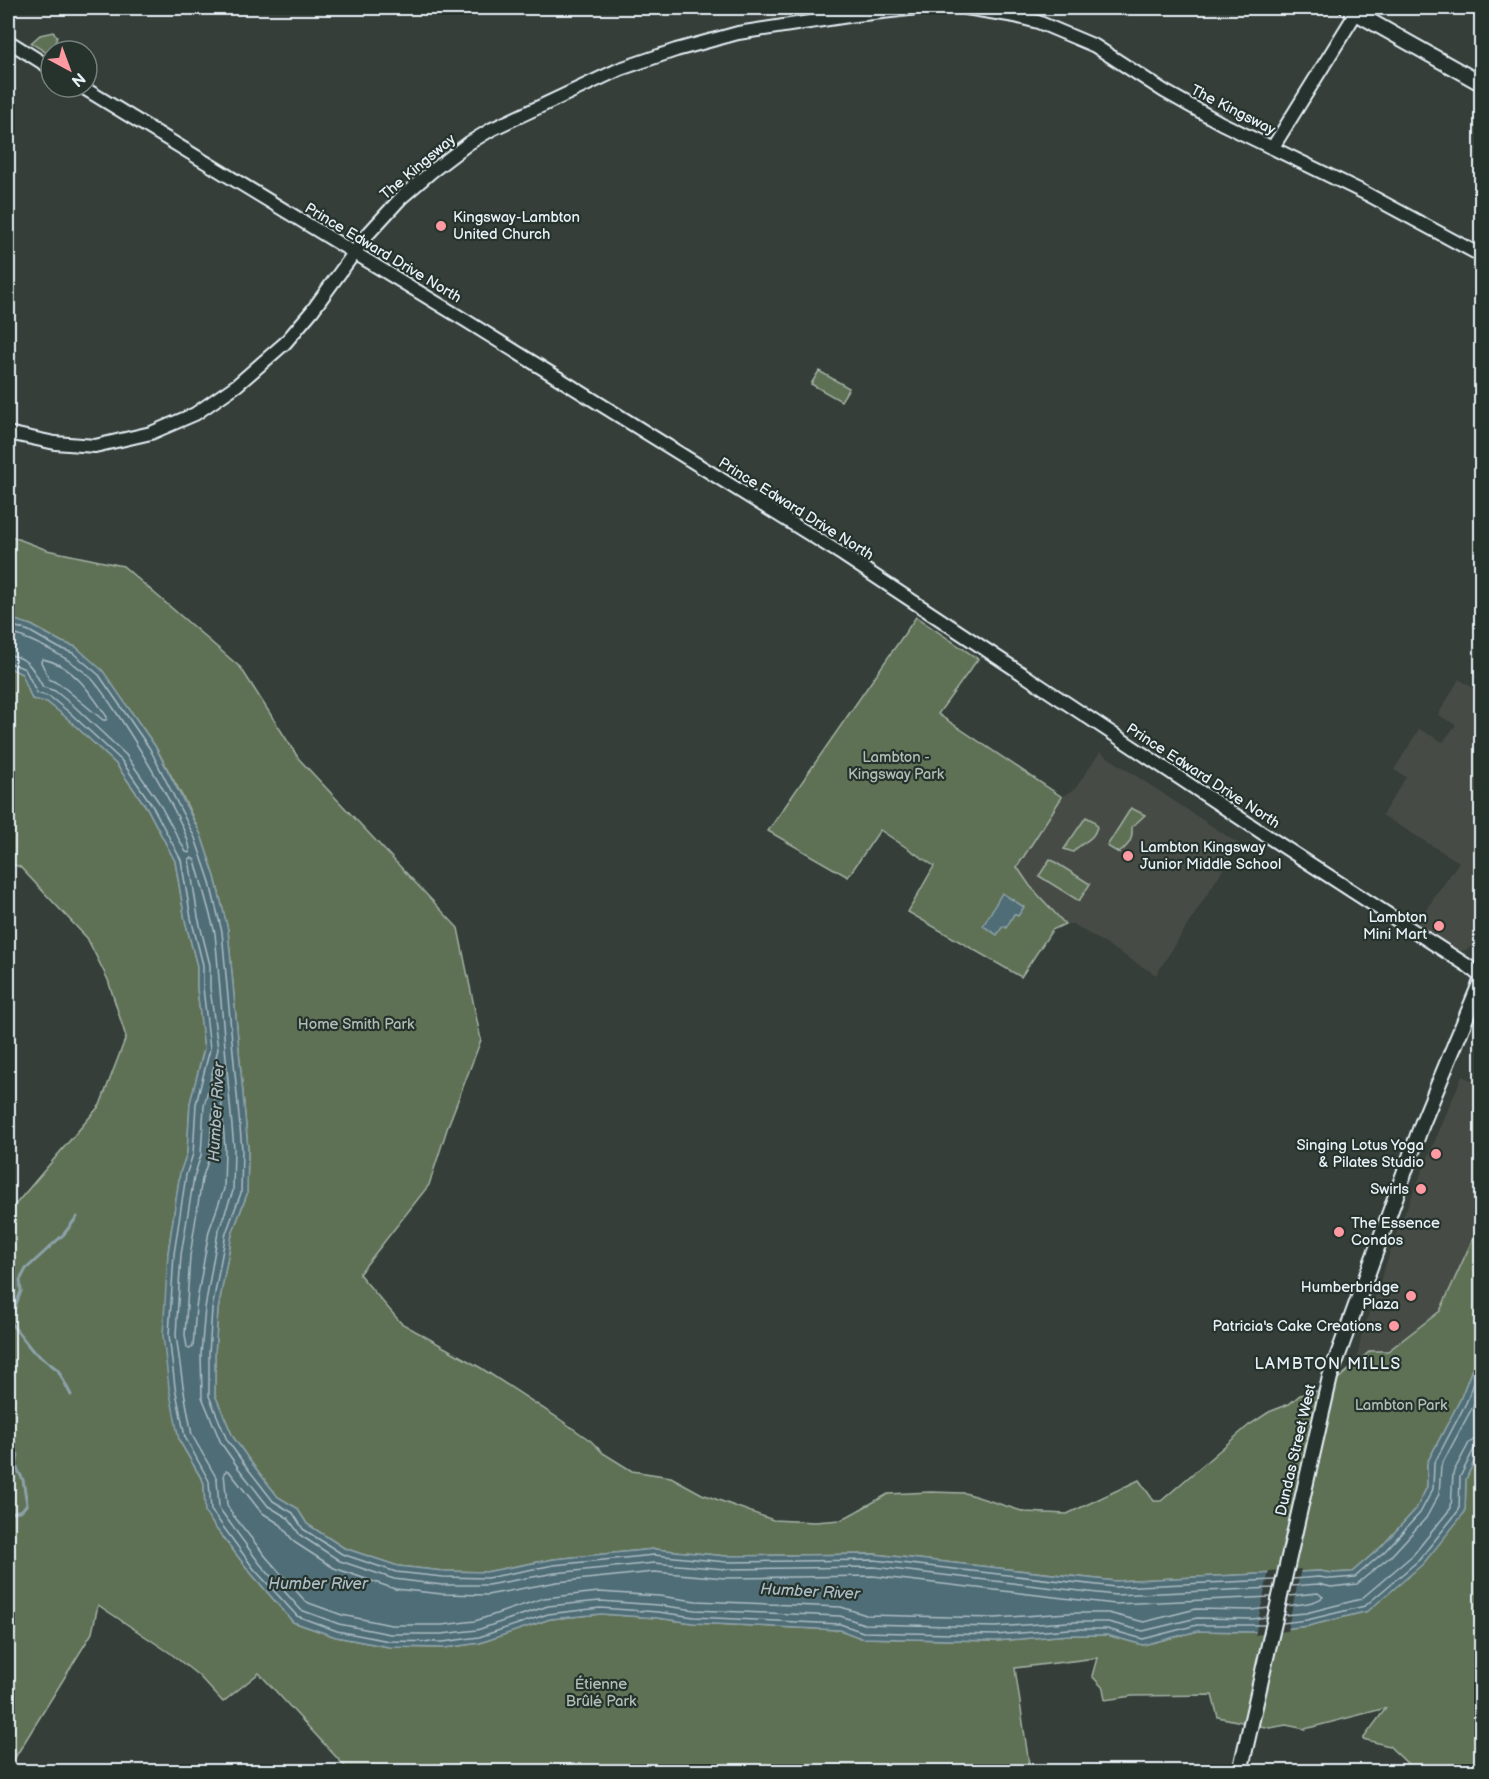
<svg xmlns="http://www.w3.org/2000/svg" width="1489" height="1779" viewBox="0 0 1489 1779" font-family="'Balsamiq Sans',sans-serif">
  <style>
    .built { fill: #474b45 }
    .green { fill: #5e7154; stroke: #a3b1a6; stroke-width: 1.5 }
    .water { fill: #506d76; stroke: #8da2aa; stroke-width: 1.5 }
    .pier { fill: #353e38 }
    .lines { fill: none; stroke-linecap: round; stroke-linejoin: round }
    .shore { stroke: #abbcc4; stroke-width: 1.5 }
    .stream { stroke: #8da2aa; stroke-width: 3 }
    .tertiary-casing { stroke: #e8f1f8; stroke-width: 16 }
    .secondary-casing { stroke: #e8f1f8; stroke-width: 18 }
    .tertiary { stroke: #26332d; stroke-width: 12 }
    .secondary { stroke: #26332d; stroke-width: 14 }
    .poi-dot { fill: #ff9aa2; stroke: #26332d; stroke-width: 2 }
    .labels { text-anchor: middle; dominant-baseline: central; stroke-width: 4.5; stroke-linejoin: round; paint-order: stroke }
    .street-label { font-size: 15px; fill: #e8f1f8; stroke: #26332d }
    .poi-label { font-size: 15px; fill: #e8f1f8; stroke: #26332d; text-anchor: end }
    .park-label { font-size: 15px; fill: #b1beb6; stroke: #26332d }
    .water-label { font-size: 16px; font-style: italic; fill: #abbcc4; stroke: #26332d }
    .neighbourhood-label { font-size: 16px; letter-spacing: 1.5px; fill: #e8f1f8; stroke: #26332d }
  </style>
  <rect width="100%" height="100%" fill="#353e38"/>
  <filter id="ink" filterUnits="userSpaceOnUse"><feTurbulence type="fractalNoise" baseFrequency=".0167" numOctaves="2"/><feDisplacementMap in="SourceGraphic" scale="12" xChannelSelector="R" yChannelSelector="G"/><feConvolveMatrix kernelMatrix="1 2 1 2 8 2 1 2 1" color-interpolation-filters="sRGB"/></filter>
  <g filter="url(#ink)">
    <g class="built">
      <path d="M1459,679L1478,691L1482,685L1481,928L1472,947L1460,952L1417,923L1459,862L1382,815L1406,777L1394,770L1419,729L1443,742L1456,725L1438,715Z"/>
      <path d="M1100,752L1239,844L1156,975L1073,924H1065L1030,886L1017,867L1062,797L1075,789Z"/>
      <path d="M1462,1076L1481,1084V1221L1440,1311L1354,1377L1361,1337L1398,1229Z"/>
    </g>
    <g class="green">
      <path d="M53,32L57,36L54,51H51L50,55L31,43L40,35Z"/>
      <path d="M819,371L849,388L841,401L811,384Z"/>
      <path d="M8,535L47,550L123,566L241,668L299,759L458,928L481,1040L448,1126L429,1185L359,1274L401,1323L481,1368L555,1416L591,1441L603,1453L632,1471L671,1477L702,1494L773,1520L815,1522L841,1520L888,1494L930,1492L965,1493L1025,1512L1067,1514L1139,1480L1154,1501H1161L1249,1425L1269,1412L1289,1404L1300,1395L1322,1390L1337,1380L1370,1351H1388L1440,1311L1481,1221V1346L1460,1400L1427,1463V1487L1416,1509L1381,1547L1352,1572L1331,1573L1320,1571L1115,1581L874,1554L726,1556L654,1549L554,1559L486,1572L443,1571L398,1566L344,1548L307,1524L297,1508L278,1497L250,1461L233,1437L215,1395V1354L218,1310L232,1234L247,1194L248,1149L228,930L215,877L201,835L186,803L155,746L130,710L76,647L62,642L31,625L8,618Z"/>
      <path d="M916,617L978,659L938,714L1062,797L1017,867L1030,886L1065,924L1052,930L1021,977L908,912L934,866L880,830L848,877L768,831Z"/>
      <path d="M8,667L22,674L32,699L47,702L67,718L116,764L147,808L175,861L185,920L197,966V988L204,1049L190,1103L187,1154L180,1173L168,1253L179,1440L204,1483L205,1512L215,1527L250,1572L293,1622L336,1637L389,1647L444,1648L480,1643L550,1619L601,1614L657,1618L693,1623L840,1630L861,1638L996,1641L1069,1635H1107L1143,1645L1198,1631L1253,1632L1308,1626L1368,1611L1465,1512L1466,1479L1481,1446V1771H1395L1410,1766L1389,1746L1363,1739L1386,1708L1305,1729L1286,1725L1270,1728L1218,1717L1212,1695L1132,1696L1105,1700L1103,1688L1092,1676L1097,1658L1015,1668L1030,1771H349L259,1673L223,1702L199,1676L170,1653L98,1605L92,1633L8,1769V1217L15,1205L100,1105L126,1037L108,980L87,938L20,867L8,863Z"/>
      <path d="M1131,808L1145,815L1132,827C1133,840 1129,845 1119,853L1107,846Z"/>
      <path d="M1086,817L1094,821L1097,827C1093,842 1083,840 1073,852L1064,849Z"/>
      <path d="M1050,859L1090,884L1079,901L1039,876Z"/>
    </g>
    <g class="water">
      <path d="M8,618L31,625L62,642L76,647L103,671L155,746L201,835L215,877L228,930L248,1149L247,1194L232,1234L218,1310L215,1354V1395L233,1437L250,1461L278,1497L297,1508L307,1524L344,1548L398,1566L443,1571L486,1572L554,1559L654,1549L726,1556L874,1554L1115,1581L1320,1571L1331,1573L1352,1572L1381,1547L1416,1509L1427,1487V1463L1460,1400L1481,1346V1446L1466,1479L1465,1512L1423,1564L1368,1611L1308,1626L1253,1632L1198,1631L1143,1645L1107,1635H1069L996,1641L861,1638L840,1630L693,1623L657,1618L601,1614L550,1619L480,1643L444,1648L389,1647L336,1637L293,1622L250,1572L215,1527L205,1512L204,1483L179,1440L169,1388L163,1335L168,1253L180,1173L187,1153L190,1103L204,1049L197,988V966L185,920L175,861L147,808L116,764L67,718L47,702L32,699L22,674L8,667Z"/>
      <path d="M1002,893L1024,907L1018,916L1014,914L1006,928L1003,926L997,935L983,926Z"/>
    </g>
    <path class="pier" d="M1301,1569L1287,1631L1255,1635L1269,1571Z"/>
    <g class="lines">
      <g class="shore">
        <path d="M8,624L29,631L59,648L73,653L99,675L150,749L195,838L209,879L222,932L242,1149L241,1193L226,1233L212,1309L209,1354V1396L227,1440L245,1465L273,1501L293,1513L303,1529L342,1554L396,1572L443,1577L487,1578L554,1565L654,1555L726,1562L874,1560L1115,1587L1275,1580"/>
        <path d="M8,632C36,641 70,658 91,678C110,697 193,831 190,853L186,852L158,801L126,755L75,707L55,691L43,687C34,671 28,656 8,655"/>
        <path d="M42,659C72,664 91,693 107,717L106,720H103L61,685L49,679L41,662Z"/>
        <path d="M8,662L25,669L37,693L50,697L70,713L121,760L152,805L181,860L191,918L203,965V988L210,1049L196,1104L193,1154L186,1175L174,1254L169,1335L175,1387L185,1437L209,1481L211,1510L254,1569L297,1616L337,1631L389,1641L443,1642L479,1637L548,1614L600,1608L658,1612L694,1617L840,1624L863,1632L996,1635L1069,1629H1107L1143,1639L1197,1625H1265"/>
        <path d="M219,1094L221,1096L225,1149L224,1189L209,1231L196,1307L193,1347L189,1349L187,1347L185,1335L190,1256L202,1179L209,1158L213,1107L216,1095Z"/>
        <path d="M1293,1579L1319,1577L1331,1579L1355,1577L1385,1551L1420,1513L1433,1489L1434,1464L1466,1403L1482,1363"/>
        <path d="M1291,1586L1319,1584L1331,1587L1357,1584L1391,1556L1426,1518L1439,1494L1441,1466L1473,1406L1482,1383"/>
        <path d="M1286,1606C1298,1604 1314,1604 1323,1597L1318,1593L1289,1596"/>
        <path d="M1269,1608L1251,1610L1196,1609L1144,1622L1108,1613H1068L995,1618L866,1615L841,1607L696,1601L659,1596L599,1592L544,1598L475,1621L442,1625H391L342,1615L306,1602L267,1558L233,1515L227,1505L224,1473L226,1471H229L261,1512L281,1525L294,1542L334,1568L395,1589L442,1594L487,1595L557,1582L654,1572L725,1578L873,1576L1115,1604L1271,1597"/>
        <path d="M1284,1615L1306,1613L1361,1599L1413,1555L1451,1508L1453,1473L1469,1443L1475,1439L1482,1438"/>
        <path d="M1267,1617L1252,1619L1197,1618L1143,1631L1108,1622H1068L995,1627L864,1624L840,1616L695,1610L658,1605L600,1601L548,1606L477,1630L442,1634H390L339,1624L301,1610L260,1564L219,1508L217,1479L192,1435L183,1386L176,1335L181,1255L194,1177L201,1155L204,1106L218,1049L210,988V965L198,917L189,859L192,858L195,860L215,933L234,1149L233,1191L218,1232L205,1308L201,1354L202,1397L221,1443L239,1469L268,1506L288,1518L300,1535L340,1561L394,1579L442,1585H488L555,1573L654,1563L725,1569L874,1567L1115,1595L1274,1588"/>
        <path d="M1282,1623L1307,1620L1365,1606L1419,1560L1459,1510L1460,1477L1474,1449L1482,1446"/>
      </g>
      <g class="stream">
        <path d="M10,1322L32,1350L58,1370L71,1395"/>
        <path d="M8,1326L21,1291L20,1280L26,1269L64,1234L77,1217"/>
        <path d="M8,1441L18,1455L16,1466L23,1480L27,1504L22,1510L8,1514"/>
      </g>
      <defs>
        <g id="tertiary">
          <path d="M966,8L1015,16L1038,22L1095,46L1164,91L1221,123L1367,194L1482,256"/>
          <path d="M8,41L51,68"/>
          <path d="M82,87L468,322L843,555L1264,834L1468,966L1482,978"/>
          <path d="M1273,147L1356,13"/>
          <path d="M8,433L55,443L95,446L151,433L195,414L237,385L285,343L312,311L368,234L401,198L431,172L469,143L492,129L620,69L676,50L738,33L855,15L918,8"/>
        </g>
        <g id="secondary">
          <path d="M1347,8L1482,84"/>
          <path d="M1240,1772L1330,1377L1422,1124L1482,979"/>
        </g>
      </defs>
      <use href="#tertiary" class="tertiary-casing"/>
      <use href="#secondary" class="secondary-casing"/>
      <use href="#tertiary" class="tertiary"/>
      <use href="#secondary" class="secondary"/>
    </g>
  </g>
  <g class="poi-dot">
    <circle cx="441" cy="226" r="6"/>
    <circle cx="1128" cy="856" r="6"/>
    <circle cx="1439" cy="926" r="6"/>
    <circle cx="1436" cy="1154" r="6"/>
    <circle cx="1421" cy="1189" r="6"/>
    <circle cx="1339" cy="1232" r="6"/>
    <circle cx="1411" cy="1296" r="6"/>
    <circle cx="1394" cy="1326" r="6"/>
  </g>
  <g class="labels">
    <g class="street-label">
      <text transform="translate(1233 110) rotate(27)">The Kingsway</text>
      <text transform="translate(418 167) rotate(-40)">The Kingsway</text>
      <text transform="translate(383 253) rotate(31)">Prince Edward Drive North</text>
      <text transform="translate(796 509) rotate(32)">Prince Edward Drive North</text>
      <text transform="translate(1203 776) rotate(33)">Prince Edward Drive North</text>
      <text transform="translate(1296 1450) rotate(-77)">Dundas Street West</text>
    </g>
    <g class="poi-label">
      <text x="453" y="217" text-anchor="start">Kingsway-Lambton<tspan x="453" dy="17">United Church</tspan></text>
      <text x="1140" y="847" text-anchor="start">Lambton Kingsway<tspan x="1140" dy="17">Junior Middle School</tspan></text>
      <text x="1427" y="917">Lambton<tspan x="1427" dy="17">Mini Mart</tspan></text>
      <text x="1424" y="1145">Singing Lotus Yoga<tspan x="1424" dy="17">&amp; Pilates Studio</tspan></text>
      <text x="1409" y="1189">Swirls</text>
      <text x="1351" y="1223" text-anchor="start">The Essence<tspan x="1351" dy="17">Condos</tspan></text>
      <text x="1399" y="1287">Humberbridge<tspan x="1399" dy="17">Plaza</tspan></text>
      <text x="1382" y="1326">Patricia's Cake Creations</text>
    </g>
    <g class="park-label">
      <text x="896" y="757">Lambton -<tspan x="896" dy="17">Kingsway Park</tspan></text>
      <text x="356" y="1024">Home Smith Park</text>
      <text x="1401" y="1405">Lambton Park</text>
      <text x="601" y="1684">Étienne<tspan x="601" dy="17">Brûlé Park</tspan></text>
    </g>
    <g class="water-label">
      <text transform="translate(217 1112) rotate(-87)">Humber River</text>
      <text x="318" y="1584">Humber River</text>
      <text transform="translate(810 1592) rotate(3)">Humber River</text>
    </g>
    <g class="neighbourhood-label">
      <text x="1328" y="1364">LAMBTON MILLS</text>
    </g>
  </g>
  <rect width="1489" height="1779" fill="none" stroke="#26332d" stroke-width="30"/>
  <rect x="15" y="15" width="1459" height="1749" fill="none" stroke="#e8f1f8" stroke-width="2" filter="url(#ink)"/>
  <g transform="translate(69 69) rotate(139)"><circle r="28" fill="#26332d" stroke="#747f7e" stroke-width="1.5"/>
  <path d="M0-4.5L10 22L0 15L-10 22Z" fill="#ff9aa2"/>
  <text y="-9" font-size="16" font-weight="bold" text-anchor="middle" fill="#e8f1f8">N</text>
  </g>
</svg>
